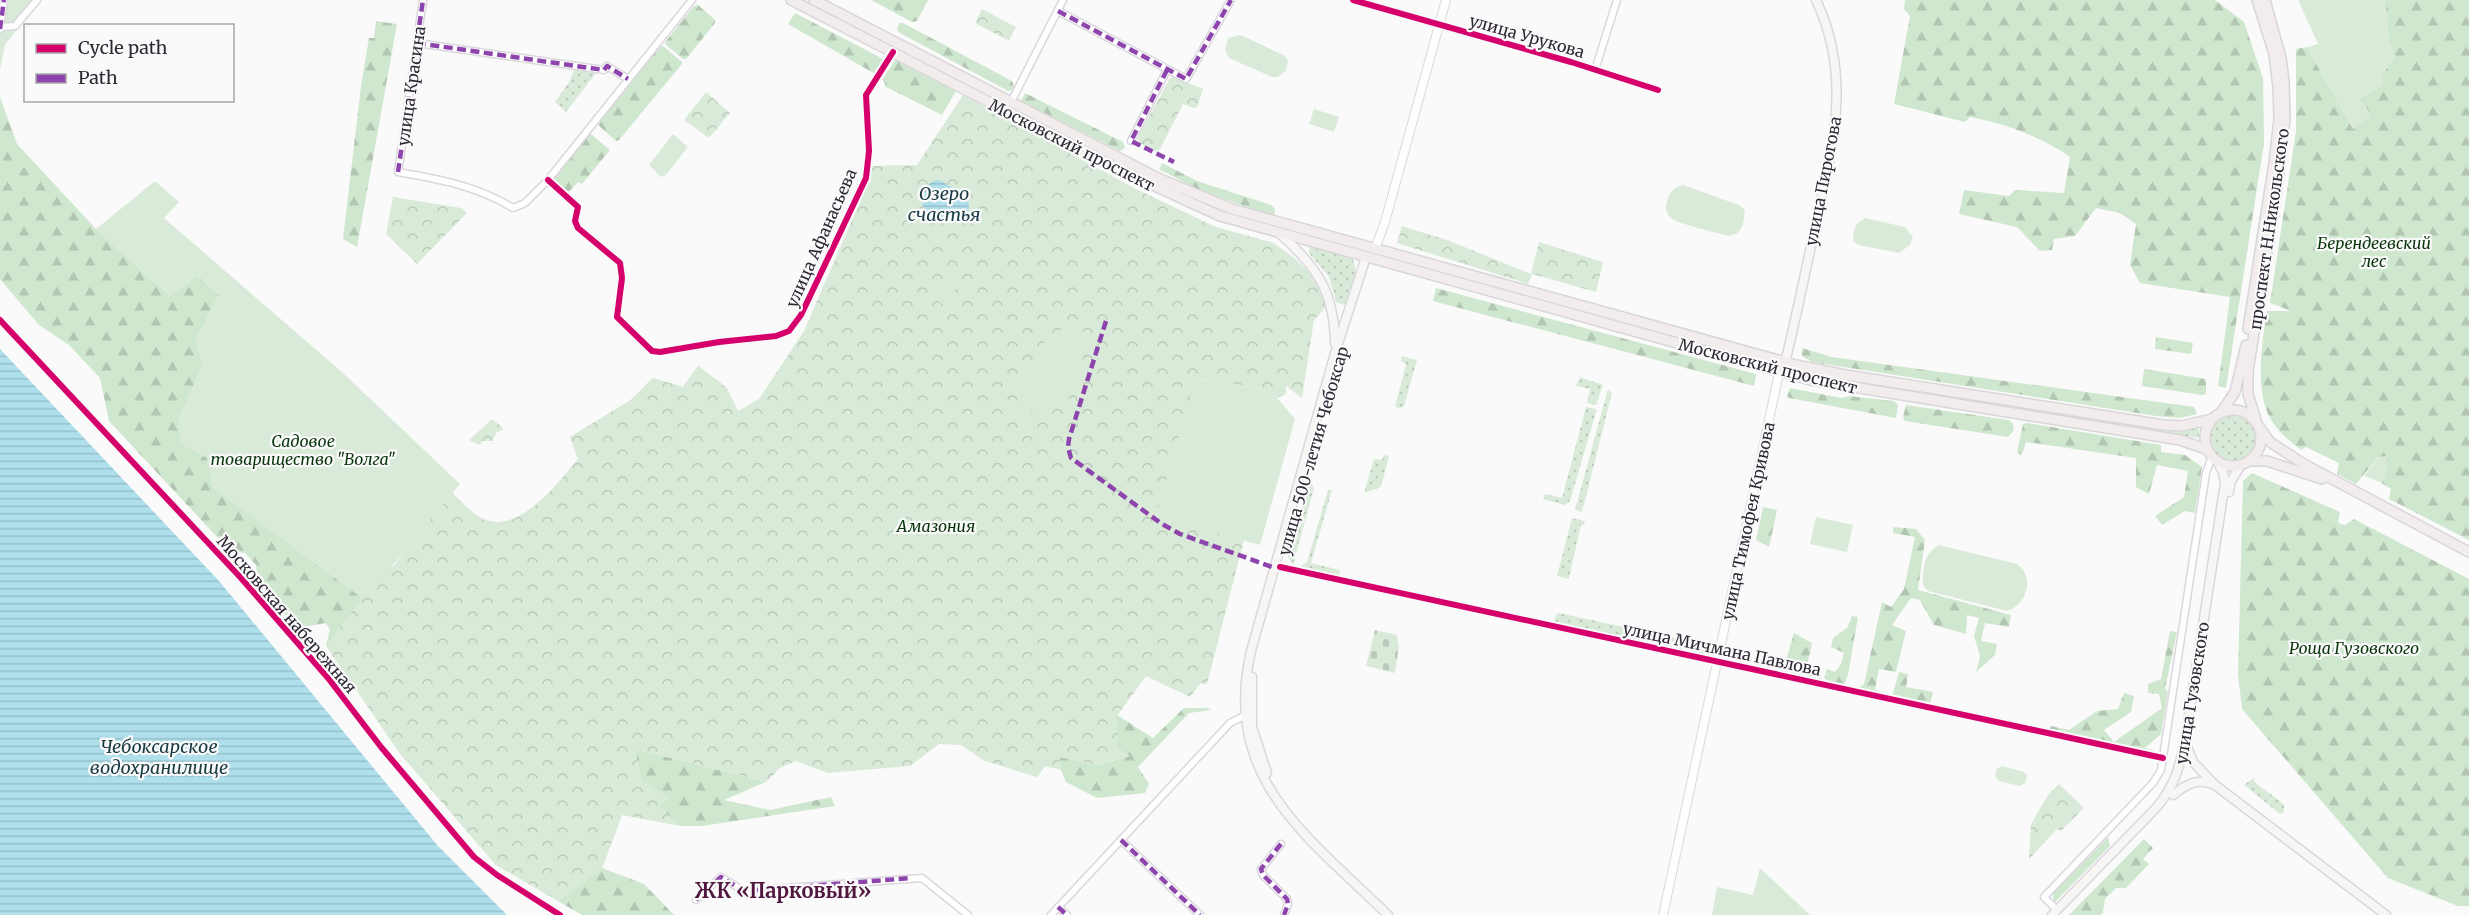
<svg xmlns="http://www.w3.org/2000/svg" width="2469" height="915" viewBox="0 0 2469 915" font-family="Merriweather,serif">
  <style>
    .grass { fill: url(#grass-dots) }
    .forest { fill: url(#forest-firs) }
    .cemetery { fill: url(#cemetery-stones) }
    .park { fill: url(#park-crowns) }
    .garden { fill: #d9ebd8 }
    .water { fill: url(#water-rules) }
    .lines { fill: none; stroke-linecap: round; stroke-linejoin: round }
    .minor-casing { stroke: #dad7dd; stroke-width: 9 }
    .tertiary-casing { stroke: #dad7dd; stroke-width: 10 }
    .secondary-casing { stroke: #dad7dd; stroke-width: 11 }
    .primary-casing { stroke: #d8d6d9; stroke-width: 12 }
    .minor { stroke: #fefefe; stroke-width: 6 }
    .tertiary { stroke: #fefefe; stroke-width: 8 }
    .secondary { stroke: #f8f6f5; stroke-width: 8 }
    .primary { stroke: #f2edec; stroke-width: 9 }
    .quiet { stroke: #8e44ad; stroke-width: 4.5; stroke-dasharray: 9 4.5; stroke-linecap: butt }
    .cycleway-casing { stroke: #fafafa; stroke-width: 10 }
    .cycleway { stroke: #d6006c; stroke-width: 6 }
    .labels { text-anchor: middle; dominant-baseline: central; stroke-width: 4.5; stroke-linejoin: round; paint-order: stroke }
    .street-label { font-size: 16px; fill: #2e2734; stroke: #fafafa }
    .park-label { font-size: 16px; font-style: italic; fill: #09350b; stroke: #fafafa }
    .water-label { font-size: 18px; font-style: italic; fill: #193b43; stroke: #fafafa }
    .quarter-label { font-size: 20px; font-weight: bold; fill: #50163e; stroke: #fafafa }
  </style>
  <defs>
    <pattern id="grass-dots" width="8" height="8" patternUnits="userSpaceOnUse" patternTransform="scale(1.5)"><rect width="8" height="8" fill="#d9ebd8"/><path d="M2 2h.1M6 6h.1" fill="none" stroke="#bbcaba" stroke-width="1.8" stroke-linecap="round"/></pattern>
    <pattern id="forest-firs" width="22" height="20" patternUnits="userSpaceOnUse" patternTransform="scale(1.5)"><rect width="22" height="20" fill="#d0e7cf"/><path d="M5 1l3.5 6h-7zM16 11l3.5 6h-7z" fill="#b3c6b2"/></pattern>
    <pattern id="cemetery-stones" width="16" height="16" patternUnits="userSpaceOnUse" patternTransform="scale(1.5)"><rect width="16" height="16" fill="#d9ebd8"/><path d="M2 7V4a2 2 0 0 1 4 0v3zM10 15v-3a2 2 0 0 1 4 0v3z" fill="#bbcaba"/></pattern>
    <pattern id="park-crowns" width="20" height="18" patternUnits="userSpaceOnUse" patternTransform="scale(1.5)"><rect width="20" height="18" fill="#d9ebd8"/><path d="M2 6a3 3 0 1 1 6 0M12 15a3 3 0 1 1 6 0" fill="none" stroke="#bbcaba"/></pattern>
    <pattern id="water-rules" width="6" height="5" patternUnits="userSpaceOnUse" patternTransform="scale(1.5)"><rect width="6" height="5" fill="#aedfeb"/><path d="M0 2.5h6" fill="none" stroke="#96bfca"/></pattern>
  </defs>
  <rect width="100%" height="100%" fill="#fafafa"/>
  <g class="grass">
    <path d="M799,0H805L1105,154L1104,157Z"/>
    <path d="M575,68L596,73L566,112L555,102L569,82Z"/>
    <path d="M1309,246L1351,257C1361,270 1353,293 1345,305L1336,302L1329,277L1309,253Z"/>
    <path d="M1381,254L1772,363V365L1380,256Z"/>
    <path d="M1402,356L1417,360L1404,406L1400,408L1395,407L1406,364L1401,361Z"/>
    <path d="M1799,371L1832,379L2160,430L2199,428V438L1798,374Z"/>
    <path d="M1580,377L1603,385L1596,405L1587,403L1590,389L1576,386Z"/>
    <path d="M1608,389L1612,393L1582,512L1575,510Z"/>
    <path d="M1586,407L1596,409V412L1570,501L1565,505L1543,499L1545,494L1562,498Z"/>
    <circle cx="2233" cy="439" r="23"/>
    <path d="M1384,455L1389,456L1381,487L1364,493L1374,459L1382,460Z"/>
    <path d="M1308,484H1312L1314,488L1293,565L1288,557Z"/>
    <path d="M1328,490H1332L1311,563L1340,570L1339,577L1298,568L1307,562Z"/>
    <path d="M1572,518L1585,521L1584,525L1581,524L1569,579L1557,576Z"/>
    <path d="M1559,613L1702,644L1708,645L1706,655L1554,622L1556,615Z"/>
    <path d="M2255,777L2254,781C2263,790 2274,795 2284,805V812L2280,814L2244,785Z"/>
  </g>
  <g class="forest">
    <path d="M871,0H928L917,21L912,22Z"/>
    <path d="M1905,0H2215L2244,22L2263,78L2264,143L2226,388L2218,386L2230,297L2140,283L2130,265L2136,224L2120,213L2096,208L2075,236L2054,239L2052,250L2040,251L2017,227L1959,214L1964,190L2009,196L2015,190L2064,193L2070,157C2039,136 2007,124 1970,117L1965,122L1894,104L1910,16L1904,9Z"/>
    <path d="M2385,0H2469V540L2389,499L2391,489L2380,482L2385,476L2378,457L2356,484L2337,474L2339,463L2306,447L2301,450C2291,442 2281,434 2274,424C2253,397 2262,342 2267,311H2291L2270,303L2296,131V49L2307,47L2353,129L2359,99L2383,84V74L2395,55L2389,42Z"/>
    <path d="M698,5L715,20V23L686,59H683L665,44L666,41L694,6Z"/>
    <path d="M795,13L885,60L877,75L788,24Z"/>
    <path d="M376,21L397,24L357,247L343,239L361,86L369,38H374Z"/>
    <path d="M899,23H903L1012,81L1015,89L1008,91L900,33L897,30Z"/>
    <path d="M660,46H663L682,62V64L619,140L616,141L598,125V122Z"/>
    <path d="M895,60L956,91L942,115L886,87L883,79Z"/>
    <path d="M1025,93L1123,142L1125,148L1120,151L1021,101Z"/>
    <path d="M0,97L17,144L96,229L170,296L197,275L219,295L196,340L203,365L178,422L208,458L393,567L452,493C461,501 474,516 485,520C521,533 558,483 578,459L570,437L631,400L653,378L683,387L698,366L727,388L682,431L364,660L326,646L330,629L325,623L299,628L275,605L257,577L256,565L245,553L230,551L109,421L100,378L69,345L39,325L0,279Z"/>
    <path d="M590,133L610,150L582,184L578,182L568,193L552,178Z"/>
    <path d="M1162,163L1197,181L1271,205L1275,209L1274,216L1203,192L1159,169Z"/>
    <path d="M1436,288L1756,374L1754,386L1433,301Z"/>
    <path d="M2156,337L2193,343L2191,354L2155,349Z"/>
    <path d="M1802,348L1832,357L2194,407L2197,414L2180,418L2156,416L1812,362L1802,356Z"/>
    <path d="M2144,369L2206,379V394L2202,395L2142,386Z"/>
    <path d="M1790,388L1841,398L1849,396L1894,401L1898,405L1896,418L1789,398L1787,396Z"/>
    <path d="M1906,405L2009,420L2013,424L2014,430L2008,437L1905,421L1903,417Z"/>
    <path d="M2027,423L2161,445V452L2185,455L2202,467L2195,513L2185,511L2162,525L2155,516L2184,497L2188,471L2157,465L2149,494L2136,487V458L2026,442L2023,452L2020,455L2017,452L2023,424Z"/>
    <path d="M2252,473L2340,512L2338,523L2345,525L2354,519L2469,579V906H2458L2388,878L2242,709L2238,674L2243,481Z"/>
    <path d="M1763,507L1777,510L1769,547L1756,540Z"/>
    <path d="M1893,527L1916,529L1925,540L1918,590L2011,615L2009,627L1985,623L1981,641L1997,644L1995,655L1976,672L1980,656L1974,636L1979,618L1967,615L1966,634L1934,625L1920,600L1911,598L1892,625L1906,631L1896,672L1879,669L1875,690L1890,694L1889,697L1855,690L1864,684L1882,602L1891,607L1904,589L1915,537L1893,533Z"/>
    <path d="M1852,616L1858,617L1848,675L1843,688L1833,685L1824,678L1827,669L1835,672L1841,664L1844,653L1831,647L1833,638L1847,628Z"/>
    <path d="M1019,617L1158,681L1146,676L1117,715L1153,738L1184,708H1208L1211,710L1189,713L1138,767L1149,784L1145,793L1097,798L1066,782L1061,770L1060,757L1098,765L1129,756L1079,722L1037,777L983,760Z"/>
    <path d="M2170,631L2177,632L2165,689L2168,692L2161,734L2145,748L2154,750L2153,755L2048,732L2051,726L2069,730L2097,711L2118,709L2124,693L2134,696L2131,712L2104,730L2114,742L2162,708L2159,694L2148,693V684L2161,679Z"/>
    <path d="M1794,633L1812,643L1807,666L1811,674L1821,677L1820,682L1806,678V672L1799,671L1791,676L1782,674Z"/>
    <path d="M1899,672L1908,674L1906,687L1933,692L1930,705L1892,697Z"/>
    <path d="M414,733L622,815L602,868L644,884L674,915H582L496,865L398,751Z"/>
    <path d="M635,749L766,782L724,800L770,810L831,797L835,806L702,826H680L657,805L668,797L641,781Z"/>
    <path d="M2108,837L2110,846L2054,903L2053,893Z"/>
    <path d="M2144,839L2153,848L2143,859L2149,864L2126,888H2116L2105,899L2103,912L2101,915H2069Z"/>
  </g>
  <path class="cemetery" d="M1375,630L1397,635L1399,646L1395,673L1366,666Z"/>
  <g class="park">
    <path d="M982,9L1016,27L1009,41L975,23Z"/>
    <path d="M1173,77L1203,89L1197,107L1194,108L1183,104L1160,149L1156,151L1139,143L1138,137L1170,78Z"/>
    <path d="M706,92L730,113L709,138L684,120Z"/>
    <path d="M963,95L1136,189L1216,227L1274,243L1293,257L1314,277L1326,307L1314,320L1302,398L1286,386V394L1277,398L1259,388L1196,379L1156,517L1244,540L1207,684L1201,683L1190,697L1146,676L1117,716L1118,748L1130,756L1098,765L1060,757L1061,770L1045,766L1037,777L983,760L961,745L939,744L910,766L828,773L796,761L780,768L766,782L635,749L641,781L669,797L658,806L680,826L622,815L602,868L559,901L496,865L398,751L326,646L362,598L393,567L425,524L452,493C461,501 474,516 485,520C521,533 558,483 578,459L570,437L631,400L653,378L683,387L698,366L727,388L738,411L759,399L804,331L868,183L872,166L917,165Z"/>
    <path d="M393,197L461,208L467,213L417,264L386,234Z"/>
    <path d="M1402,226L1447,240L1531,274L1539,242L1603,262L1596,292L1532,274L1528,284L1397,243Z"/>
    <path d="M492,419L502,427L503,430L497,432L492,441H483L479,445L469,440Z"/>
    <path d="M2059,784L2084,808L2061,831L2057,829L2029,859L2031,824L2048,795Z"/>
  </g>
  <g class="garden">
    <path d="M0,0H40L5,45L0,70Z"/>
    <path d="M2298,0H2385L2389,42L2395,55L2383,74V84L2359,99L2372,115L2353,129L2307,47L2318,44Z"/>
    <path d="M1241,35L1285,56L1288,61L1286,71L1278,77H1272L1229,58L1225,50L1228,38Z"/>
    <path d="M1314,109L1339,117L1334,132L1309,124Z"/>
    <path d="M673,134L688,147L666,175L661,177L649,165Z"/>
    <path d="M155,181L179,202L164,218L343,373L460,484C427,522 398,563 362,598L213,488L207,458L181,444L178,422L203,365L196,340L219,295L197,275L170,296L96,229Z"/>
    <path d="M1683,185L1739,205L1745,210L1743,225L1738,233L1729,236C1718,233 1678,224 1671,218C1666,213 1665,207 1667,201C1669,192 1675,187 1683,185Z"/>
    <path d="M1865,218L1905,227L1913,237L1910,245L1899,253L1859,245L1854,242L1853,235L1856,225Z"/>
    <path d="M950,264L965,272L946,306L932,298Z"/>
    <path d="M1071,328L1084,332C1089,356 1074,384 1066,406L1020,415L1016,390L1019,381L1044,342L1059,330Z"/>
    <path d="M1195,379L1259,388L1277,398L1295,419L1260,545L1156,517Z"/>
    <path d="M2388,456L2385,476L2380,482L2364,476L2378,457Z"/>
    <path d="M1816,517L1853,525L1847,552L1810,544Z"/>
    <path d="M1939,545L2017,564C2036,578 2026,605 2007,611L1928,591L1923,585C1922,569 1924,553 1939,545Z"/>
    <path d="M2002,766L2024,772L2027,776L2025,783L2020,786L1999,781L1995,776L1997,769Z"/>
    <path d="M1760,868L1810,915H1712L1717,887L1753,895Z"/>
  </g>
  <g class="water">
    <path d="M936,180C943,180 944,183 950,186C967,193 974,201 965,220C933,231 902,195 936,180Z"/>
    <path d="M0,349L219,581L438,846L507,915H0Z"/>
  </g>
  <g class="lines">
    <defs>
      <g id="minor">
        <path d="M423,0L398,172C439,179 477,186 513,208L525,203L548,180L692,0"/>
        <path d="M1353,0L1436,24"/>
        <path d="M1058,11L1186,79L1231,0"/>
        <path d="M1439,25L1571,62L1658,90"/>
        <path d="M0,27L15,26L37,0"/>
        <path d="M0,29L4,0"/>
        <path d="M417,43L604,70L607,66L628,79"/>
        <path d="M1595,70L1617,0"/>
        <path d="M1011,102L1063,0"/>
        <path d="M1131,141L1167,70"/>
        <path d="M548,180L578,207L575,221L578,228L620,263L622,278L617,317L652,351L660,352L719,342L776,336L789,331L801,315L866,178L869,151L866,95L893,52"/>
        <path d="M0,320L241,578L328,678L381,747L474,857L497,875L560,915"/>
        <path d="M1280,567L2163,758"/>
        <path d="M1121,840L1200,915"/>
        <path d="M1281,844L1261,869L1263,875L1287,899L1288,904L1284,915"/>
        <path d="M696,900L721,877L744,891L922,878L968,915"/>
        <path d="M1058,907L1067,915"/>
        <path d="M2057,910L2044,897L2153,783L2161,770L2206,473L2212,456"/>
        <path d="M1051,915L1230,723L1244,716"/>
      </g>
      <g id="tertiary">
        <path d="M1375,249L1385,222L1446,0"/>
        <path d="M1663,915L1779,373"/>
      </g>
      <g id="secondary">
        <path d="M1279,233C1317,267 1334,291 1335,343"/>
        <path d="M1366,257L1335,353L1251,651C1222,779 1306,835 1388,915"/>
        <path d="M1785,363C1796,318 1805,273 1815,228C1832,148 1853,78 1816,0"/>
        <path d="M2229,492L2231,481L2241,465"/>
        <path d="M1252,677V727L1267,773"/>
        <path d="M2186,744L2193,762L2215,785L2386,915"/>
        <path d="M2173,795C2185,785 2197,778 2212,784"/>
        <path d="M2052,915L2156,808C2174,787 2180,767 2185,740L2225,483L2223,472L2217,461"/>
      </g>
      <g id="primary">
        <path d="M791,0L1133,176L1220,216L1810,380L2180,440L2206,449"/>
        <path d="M814,0L1158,178L1232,209L1796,365L1846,375L2164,425L2181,426L2212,419"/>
        <path d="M2248,329L2274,163L2279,119L2278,87L2274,54L2257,0"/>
        <circle cx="2233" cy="438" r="28"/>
        <path d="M2222,411L2235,392L2246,345"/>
        <path d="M2257,423L2248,394V371L2277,190L2285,119L2284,81L2281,58L2265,0"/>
        <path d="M2260,428L2270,442L2302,463L2469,552"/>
        <path d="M2249,461H2267L2322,479"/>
      </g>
    </defs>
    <use href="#minor" class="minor-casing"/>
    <use href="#tertiary" class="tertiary-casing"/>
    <use href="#secondary" class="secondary-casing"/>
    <use href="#primary" class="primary-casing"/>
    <use href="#minor" class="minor"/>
    <use href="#tertiary" class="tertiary"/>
    <use href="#secondary" class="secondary"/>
    <use href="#primary" class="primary"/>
    <g class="quiet">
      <path d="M1058,11L1186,79L1231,0"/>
      <path d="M0,29L4,0"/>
      <path d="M417,43L604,70L607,66L628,79"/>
      <path d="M1167,70L1131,141L1174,162"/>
      <path d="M398,172L423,0"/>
      <path d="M1106,321L1069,439L1068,447L1071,458L1162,524L1180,534L1275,568"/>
      <path d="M1121,840L1200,915"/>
      <path d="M1281,844L1261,869L1263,875L1287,899L1288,904L1284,915"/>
      <path d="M696,900L721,877L744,891L912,878"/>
      <path d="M1058,907L1067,915"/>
    </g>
    <defs>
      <g id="cycleway">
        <path d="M1353,0L1571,62L1658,90"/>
        <path d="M548,180L578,207L575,221L578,228L620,263L622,278L617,317L652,351L660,352L719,342L776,336L789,331L801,315L866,178L869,151L866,95L893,52"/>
        <path d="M0,320L241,578L328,678L381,747L474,857L497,875L560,915"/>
        <path d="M1280,567L2163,758"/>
      </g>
    </defs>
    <use href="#cycleway" class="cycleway-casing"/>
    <use href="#cycleway" class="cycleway"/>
  </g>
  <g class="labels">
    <g class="street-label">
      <text transform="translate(1527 36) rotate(16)">улица Урукова</text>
      <text transform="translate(411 86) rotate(-82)">улица Красина</text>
      <text transform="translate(1072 145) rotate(27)">Московский проспект</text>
      <text transform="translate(1823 181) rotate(-79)">улица Пирогова</text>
      <text transform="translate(2269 229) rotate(-82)">проспект Н.Никольского</text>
      <text transform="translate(821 238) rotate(-66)">улица Афанасьева</text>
      <text transform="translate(1768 366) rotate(14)">Московский проспект</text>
      <text transform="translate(1313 451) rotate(-74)">улица 500-летия Чебоксар</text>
      <text transform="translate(1748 521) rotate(-78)">улица Тимофея Кривова</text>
      <text transform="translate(287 614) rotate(49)">Московская набережная</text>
      <text transform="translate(1722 649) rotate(12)">улица Мичмана Павлова</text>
      <text transform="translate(2192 693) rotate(-81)">улица Гузовского</text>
    </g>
    <g class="park-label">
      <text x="2374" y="243">Берендеевский<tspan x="2374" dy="18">лес</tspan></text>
      <text x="303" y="441">Садовое<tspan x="303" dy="18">товарищество "Волга"</tspan></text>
      <text x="936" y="526">Амазония</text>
      <text x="2354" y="648">Роща Гузовского</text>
    </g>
    <g class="water-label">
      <text x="944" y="193">Озеро<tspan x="944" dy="21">счастья</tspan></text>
      <text x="159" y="746">Чебоксарское<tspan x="159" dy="21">водохранилище</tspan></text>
    </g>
    <g class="quarter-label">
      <text x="783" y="890">ЖК «Парковый»</text>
    </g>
  </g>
  <rect x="24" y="24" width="210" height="78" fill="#fafafa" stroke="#a8a6ab" stroke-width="1.5"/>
  <rect x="36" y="44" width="30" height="9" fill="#d6006c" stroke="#a8a6ab" stroke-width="1.5"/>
  <text x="78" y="54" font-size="18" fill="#2e2734">Cycle path</text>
  <rect x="36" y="74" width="30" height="9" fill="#8e44ad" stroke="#a8a6ab" stroke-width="1.5"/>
  <text x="78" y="84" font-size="18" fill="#2e2734">Path</text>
</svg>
